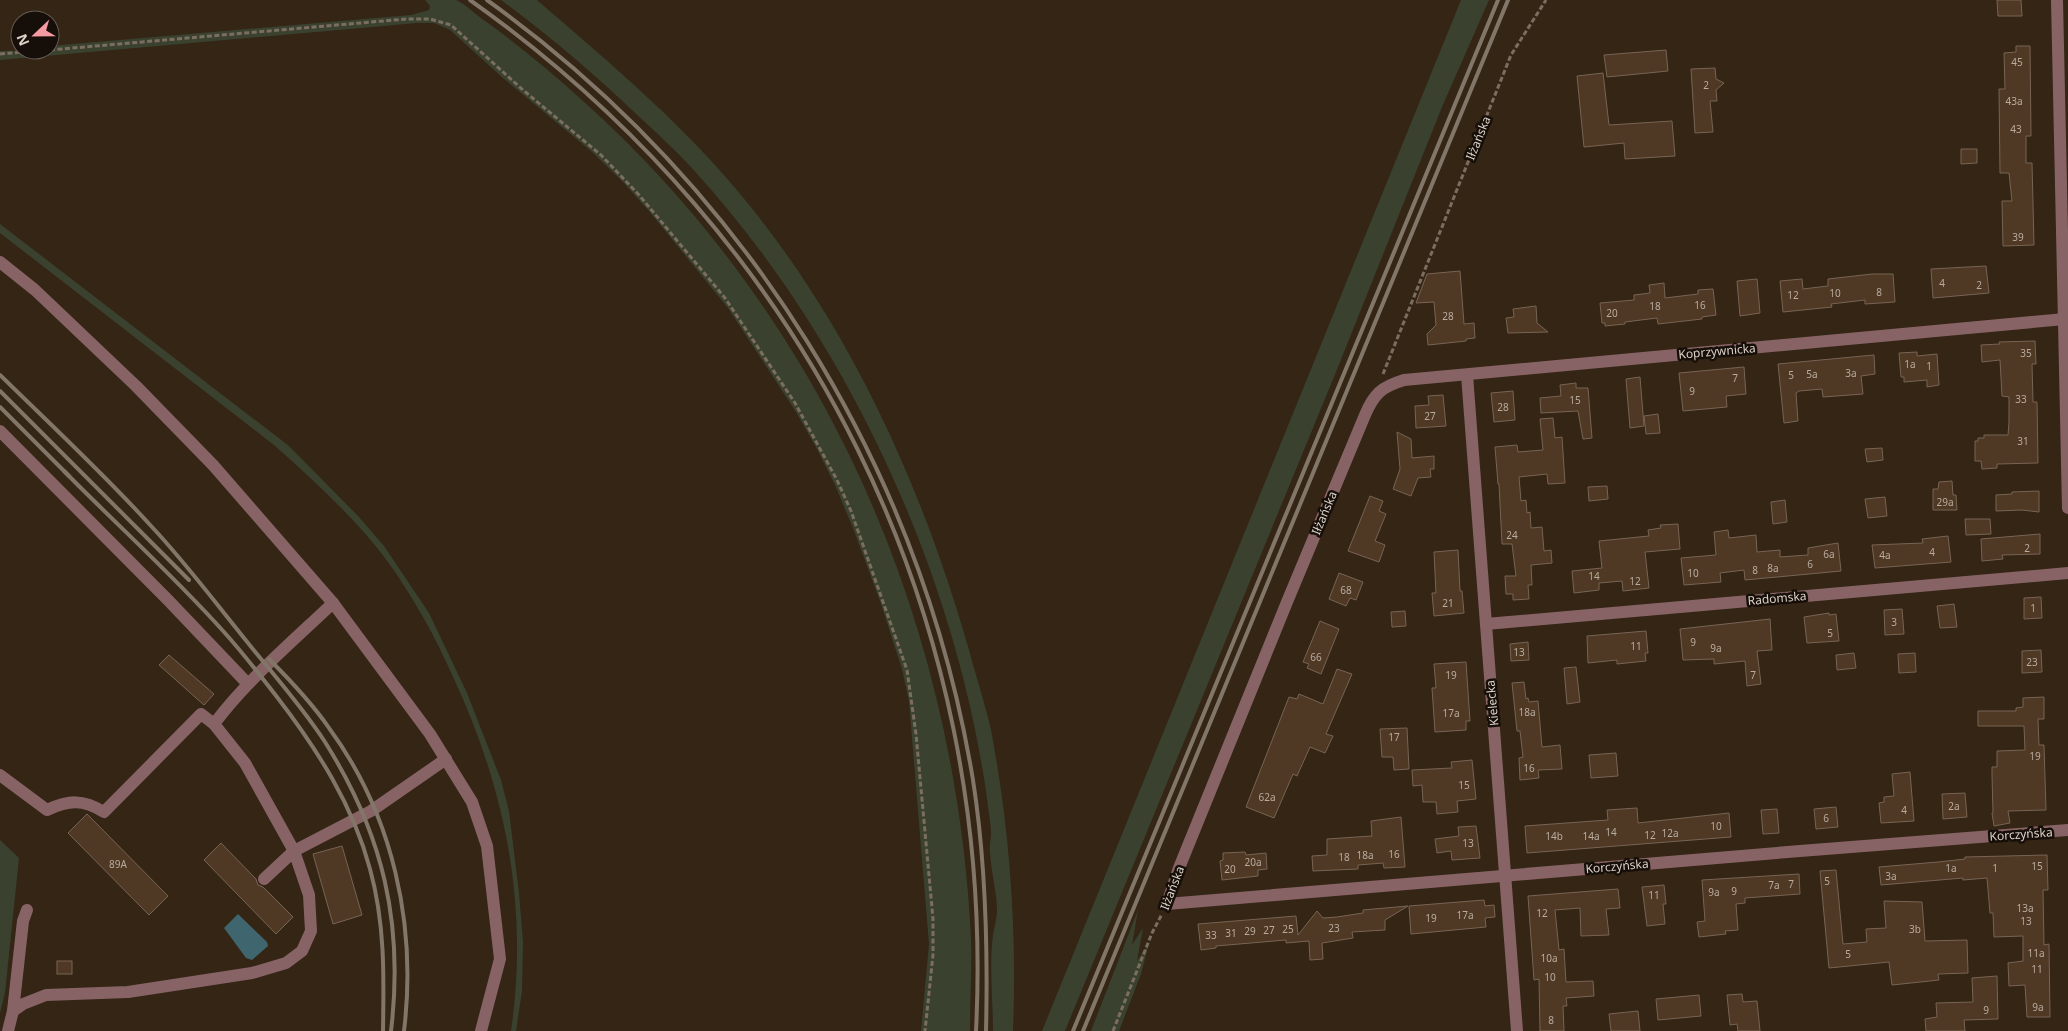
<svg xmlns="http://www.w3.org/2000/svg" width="2068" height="1031" viewBox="0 0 2068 1031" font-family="'Noto Sans',sans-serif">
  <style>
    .green { fill: #3a422f }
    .water { fill: #3f656f }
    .building { fill: #4f3824; stroke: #786454 }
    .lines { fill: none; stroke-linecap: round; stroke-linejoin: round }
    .path { stroke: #7b6e61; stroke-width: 3; stroke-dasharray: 5 2.5; stroke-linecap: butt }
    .minor { stroke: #876366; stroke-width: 12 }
    .rail { stroke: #827668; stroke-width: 4 }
    .labels { text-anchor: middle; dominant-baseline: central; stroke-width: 5; stroke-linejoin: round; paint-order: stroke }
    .number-label { font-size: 10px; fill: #b9ac9f }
    .street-label { font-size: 12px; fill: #dcd2c8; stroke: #160f09 }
  </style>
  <rect width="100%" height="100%" fill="#342515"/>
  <g class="green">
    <path d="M425,0C434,0 447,0 456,0C464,3 474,13 481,18C516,43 550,71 582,100C823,316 955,617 971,938C972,969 970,1000 970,1031H921L929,944L909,701L902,669L880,601L853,528L835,485L817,449L796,412L728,308L649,211L622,181L591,151L503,78L450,30L434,23H417L0,60V51L50,50V46L411,15L429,10L430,6Z"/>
    <path d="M501,0H537C612,65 688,128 750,206C854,335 924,492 969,650C976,677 985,703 991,730C1010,830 1017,930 1013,1031H993C993,1001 989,964 993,935C994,927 997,919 997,911C997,892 991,872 990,852C989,846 991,840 991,834C991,822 988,810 987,798C955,571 846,335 690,166C676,151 662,138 647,124C600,79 553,38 501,0Z"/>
    <path d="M1461,0H1489L1442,107L1336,372L1065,1031H1042Z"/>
    <path d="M0,224L289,446L359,517L384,546L429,613L467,693L501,780L509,811L519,893L523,942L522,991L516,1031H511C529,908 506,791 454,679C435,636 413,596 385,558C353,516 313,480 274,445L0,233Z"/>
    <path d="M0,840L19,858L5,993L0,1013Z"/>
    <path d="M1138,910L1132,945L1143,928L1137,961L1149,943L1141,974L1119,1031H1091Z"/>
  </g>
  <path class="water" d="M238,914L267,942L268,946L252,960L246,958L224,928Z"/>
  <g class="building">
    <path d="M1997,0H2021L2022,16H1998Z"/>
    <path d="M2016,46H2030L2031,136H2026V163H2032L2034,245L2003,246L2002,201H2012L2009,173H2000L1999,89H2005L2004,53L2016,52Z"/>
    <path d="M1666,50L1668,71L1607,77L1604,55Z"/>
    <path d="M1715,68L1716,79L1724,83L1716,90L1717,101H1710L1713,132L1695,133L1691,69Z"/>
    <path d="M1603,73L1609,125L1672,121L1675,156L1625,159L1624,143L1584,147L1577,76Z"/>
    <path d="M1961,149H1977V163L1961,164Z"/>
    <path d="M1986,266L1989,293L1933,298L1931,269Z"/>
    <path d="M1460,271L1464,324L1474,323L1475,338L1466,339V341L1428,345L1427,334L1436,325L1434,302L1416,303L1427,274Z"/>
    <path d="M1872,274H1893L1895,302L1865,304V300L1831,304L1832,307L1783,312L1780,281L1802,279L1803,289L1828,286V279Z"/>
    <path d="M1757,279L1760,313L1740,316L1737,281Z"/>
    <path d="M1664,283L1665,298L1698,294V290L1713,289L1716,315L1702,317V319L1658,324L1657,318L1625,322V324L1605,326V323H1602L1600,303L1634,300V295L1650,293L1649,285Z"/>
    <path d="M1536,306L1537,323L1548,332L1508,333L1506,318L1514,317L1513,309Z"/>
    <path d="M2035,341L2036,364H2032L2033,402H2037L2038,463L1997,464V468L1982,469L1981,461H1975V441H1978V438H1984V435H2008L2009,422V397L2002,396L2000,360L1982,362L1981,345L2000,344L1999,342Z"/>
    <path d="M1917,352V356L1937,354L1939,385L1927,387V380L1904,382V377H1901L1899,353Z"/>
    <path d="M1874,355L1875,374L1861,376L1863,394L1823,397L1822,389L1799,391L1796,393L1798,421L1784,423L1778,364Z"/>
    <path d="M1744,367L1746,394L1726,396L1727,407L1683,411L1679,373Z"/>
    <path d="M1640,377L1644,426L1630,428L1626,379Z"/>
    <path d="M1576,383V388H1588L1592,438L1583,439L1578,411L1541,413L1540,398L1561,396L1560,385Z"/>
    <path d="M1513,391L1515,420L1494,422L1491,393Z"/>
    <path d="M1443,395L1446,426L1416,428L1415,406L1429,405L1428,396Z"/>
    <path d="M1658,414L1660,433L1646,434L1644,416Z"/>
    <path d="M1553,418L1555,438L1562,437L1565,483L1548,484L1547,474L1519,477L1521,501L1526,500L1527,513L1530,512L1531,528L1542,527L1544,551L1551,550L1552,563L1531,565L1532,585H1528L1529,599L1513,600V594H1506L1505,576H1516L1512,544H1502L1499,484H1498L1495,447L1517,445L1518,452L1543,450L1540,419Z"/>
    <path d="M1397,432L1411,439L1412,458L1434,456V469H1430L1431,477L1418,478L1411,496L1393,489L1400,469Z"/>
    <path d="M1882,448L1883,460L1867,462L1865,449Z"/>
    <path d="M1952,481L1953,495H1956L1957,510H1933V489H1938L1939,482Z"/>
    <path d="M1607,486L1608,499L1589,501L1588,487Z"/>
    <path d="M2039,491V512L2022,510L1996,511V495L2012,494V492Z"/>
    <path d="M1370,496L1383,501L1379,511L1386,514L1375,541L1385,545L1379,562L1348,551Z"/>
    <path d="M1885,497L1887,516L1868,518L1865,499Z"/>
    <path d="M1785,500L1787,522L1773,524L1771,502Z"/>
    <path d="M1965,519H1990L1991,534L1966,535Z"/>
    <path d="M1678,524L1680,549L1645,552L1649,588L1623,591L1622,581L1599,583V590L1574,593L1572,571L1602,568L1599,541L1649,536L1648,530L1661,528L1660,525Z"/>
    <path d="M1728,530L1729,538L1756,535L1757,552L1780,550V557L1808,555V548L1838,543L1841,571L1745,580L1744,570L1720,573L1721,582L1684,585L1681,558L1716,555L1714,532Z"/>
    <path d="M2040,534V554L2002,555L2003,559L1982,561L1981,539Z"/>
    <path d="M1948,536L1951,562L1875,568L1872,545L1923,543L1922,539Z"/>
    <path d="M1458,550L1460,591H1462L1464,613L1434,616L1432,593H1436L1434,552Z"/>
    <path d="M1339,573L1363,582L1356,600L1350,598L1346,606L1329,599Z"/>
    <path d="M2041,597L2042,618L2024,619V598Z"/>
    <path d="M1954,604L1957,627L1940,628L1937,606Z"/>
    <path d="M1902,609L1904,634L1885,635L1884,610Z"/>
    <path d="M1405,611L1406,626L1392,627L1391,612Z"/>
    <path d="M1829,613V615L1836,614L1839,641L1807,643L1804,617Z"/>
    <path d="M1770,619L1772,650L1757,651L1761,684L1747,686L1745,661L1714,664V659L1683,660L1680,629Z"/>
    <path d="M1320,621L1339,629L1321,674L1307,668L1309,664L1303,662Z"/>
    <path d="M1646,631L1648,653H1645L1646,661L1617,664V660L1588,663L1587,636Z"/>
    <path d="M1528,642L1529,660L1511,661L1510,644Z"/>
    <path d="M2041,650L2042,672L2022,673V651Z"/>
    <path d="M1854,653L1856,668L1837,670L1836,655Z"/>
    <path d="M1915,653L1916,672L1899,673L1898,654Z"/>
    <path d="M169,655L214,694L204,705L159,665Z"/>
    <path d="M1466,662L1470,721H1466V730L1435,732L1432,688H1436L1434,664Z"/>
    <path d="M1576,667L1580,702L1567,704L1564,668Z"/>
    <path d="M1337,669L1352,674L1326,734L1333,736L1325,753L1310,747L1297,776L1293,774L1274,818L1246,807L1289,697L1297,699L1299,694L1323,704Z"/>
    <path d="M1524,682L1526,699L1528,698L1529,702L1538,701L1542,747L1560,745L1562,769L1538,770L1539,778L1520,780L1519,758L1523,757L1520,731H1517L1512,683Z"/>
    <path d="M2044,697V719H2038L2039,745H2044L2046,810L2008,811L2010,823L1994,826L1992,813H1993L1992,775V767H1997V751L2025,750L2024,726H1978V711H2016V708L2023,707V698Z"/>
    <path d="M1407,728L1409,769L1394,770L1393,757H1382L1380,729Z"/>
    <path d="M1616,753L1618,776L1591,778L1589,755Z"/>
    <path d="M1472,760L1476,799L1457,801L1458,812L1437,814L1436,802H1423L1422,785L1413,786L1412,770L1452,768L1451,762Z"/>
    <path d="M1910,772L1914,821L1881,823L1879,803L1884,802V797L1894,796L1892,774Z"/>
    <path d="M1965,793L1967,817L1943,819L1942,794Z"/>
    <path d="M1836,807L1838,827L1816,829L1814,809Z"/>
    <path d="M1637,808L1638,823L1729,813L1731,837L1527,853L1525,826L1608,820L1607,810Z"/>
    <path d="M1777,809L1779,833L1763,834L1761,810Z"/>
    <path d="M87,814L168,896L149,915L68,833Z"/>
    <path d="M1401,817L1405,867L1384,868L1383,863L1358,865V869L1313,871L1312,856L1327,855V839L1372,836L1371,821Z"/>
    <path d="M1476,826L1480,858L1452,860L1451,851L1437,853L1435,839L1459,836L1458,827Z"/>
    <path d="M221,843L256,879L258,885L263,887L293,917L276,934L204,860Z"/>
    <path d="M342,846L362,915L333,924L313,854Z"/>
    <path d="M1245,852L1246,855L1266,853L1267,869L1258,870V876L1222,880L1220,861L1223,860V853Z"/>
    <path d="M2047,855L2048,890H2043L2044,945L2049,944L2050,1017H2027L2025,985L2009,986L2008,963L2023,961V936L1994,937L1993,913H1990L1987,878L1963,880V878L1881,885L1879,867L1938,862L1965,859V857Z"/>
    <path d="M1836,870L1843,944L1867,942L1866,929L1886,928L1884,901L1922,902L1925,941L1967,940L1968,973L1938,974L1939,980L1892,985L1889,962L1829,968L1820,871Z"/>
    <path d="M1799,874L1800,894L1745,898V903L1736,904L1738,930L1725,931L1726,934L1699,937L1697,922L1705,921L1702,880Z"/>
    <path d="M1664,885L1666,904H1663L1665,924L1647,926L1642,887Z"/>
    <path d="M1618,889L1620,908L1606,909L1609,935L1581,936L1580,908L1555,910L1559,950L1564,949L1566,982L1593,981L1594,996L1566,998L1567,1006H1563L1564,1031H1540L1539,979L1534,980L1528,896Z"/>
    <path d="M1484,900L1485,906L1494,905L1495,917L1485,918L1486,927L1411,934L1409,906Z"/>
    <path d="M1408,906L1385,920V930L1352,932L1353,938L1322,943L1323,959L1310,960L1309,941L1286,943V940L1216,946V948L1201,950L1198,924L1296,916L1298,935L1317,911L1323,918L1337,917L1363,913V910Z"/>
    <rect x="57" y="961" width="15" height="13"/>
    <path d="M1997,976L1998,1019L1964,1020L1965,1031H1926L1925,1019L1937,1017L1936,1003L1973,1002L1972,978Z"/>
    <path d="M1742,994L1743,1002L1757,1001L1760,1031H1738L1737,1024L1730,1025L1727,995Z"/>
    <path d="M1699,995L1701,1016L1658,1020L1656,999Z"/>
    <path d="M1638,1011L1640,1031H1611L1609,1014Z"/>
  </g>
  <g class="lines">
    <g class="path">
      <path d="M50,50L406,19H430L451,25L523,90L601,155L639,195L725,298L795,403L837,480L851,511L907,670L916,734L933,919V955L925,1031"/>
      <path d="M0,54L46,50"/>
      <path d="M1383,374L1511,55L1546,0"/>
      <path d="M1113,1031L1152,933L1162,914"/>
    </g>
    <g class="minor">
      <path d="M2057,0L2068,508"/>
      <path d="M0,262L35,290L136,386L213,465L333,603L430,734L472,802L487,846L500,959L481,1031"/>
      <path d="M2065,319L1404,380C1381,387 1374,394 1365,415L1287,602L1179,868L1167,904L1800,851L2068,830"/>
      <path d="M1467,375L1517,1031"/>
      <path d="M0,431L168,600L248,684"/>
      <path d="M333,603C292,642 248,679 214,724L245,763L294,851L371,811L446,759"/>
      <path d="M1486,624L2068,573"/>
      <path d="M0,775L47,810C69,800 83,799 104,812L201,714L214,724"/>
      <path d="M13,1011L23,921L27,910"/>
      <path d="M8,1031L13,1011L23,1004L46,995L128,992L252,973L286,963L302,951L311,931L309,895L294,851L264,879"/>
    </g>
    <g class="rail">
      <path d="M470,0C808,240 997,615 976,1031"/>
      <path d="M487,0C745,185 921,466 973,780C986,863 988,947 986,1031"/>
      <path d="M0,375C51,425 104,474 152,527C185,562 214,601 244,638C271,672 301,705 325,742C383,834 404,923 391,1031"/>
      <path d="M0,391L189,580"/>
      <path d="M0,407L69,476"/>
      <path d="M64,471C117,525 174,576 224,632C243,653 260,675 277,697C317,749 353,805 370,869C385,923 384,976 383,1031"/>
      <path d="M269,659C291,681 312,703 329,728C393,815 417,925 404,1031"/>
      <path d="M1073,1031L1498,0"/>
      <path d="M1083,1031L1508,0"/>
    </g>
  </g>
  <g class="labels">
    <g class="number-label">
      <text x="2017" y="62">45</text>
      <text x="1706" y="85">2</text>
      <text x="2014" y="101">43a</text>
      <text x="2016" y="129">43</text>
      <text x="2018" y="237">39</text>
      <text x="1942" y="283">4</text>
      <text x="1979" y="285">2</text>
      <text x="1879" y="292">8</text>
      <text x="1835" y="293">10</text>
      <text x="1793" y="295">12</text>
      <text x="1700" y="305">16</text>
      <text x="1655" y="306">18</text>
      <text x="1612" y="313">20</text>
      <text x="1448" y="316">28</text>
      <text x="2026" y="353">35</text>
      <text x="1910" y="364">1a</text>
      <text x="1929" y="366">1</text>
      <text x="1851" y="373">3a</text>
      <text x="1812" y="374">5a</text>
      <text x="1791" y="375">5</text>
      <text x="1735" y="378">7</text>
      <text x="1692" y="391">9</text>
      <text x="2021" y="399">33</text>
      <text x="1575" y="400">15</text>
      <text x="1503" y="407">28</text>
      <text x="1430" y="416">27</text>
      <text x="2023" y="441">31</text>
      <text x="1945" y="502">29a</text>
      <text x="1512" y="535">24</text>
      <text x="2027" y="548">2</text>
      <text x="1932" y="552">4</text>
      <text x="1829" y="554">6a</text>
      <text x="1885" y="555">4a</text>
      <text x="1810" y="564">6</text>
      <text x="1773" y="568">8a</text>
      <text x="1755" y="570">8</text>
      <text x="1693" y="573">10</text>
      <text x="1594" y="576">14</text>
      <text x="1635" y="581">12</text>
      <text x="1346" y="590">68</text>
      <text x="1448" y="603">21</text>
      <text x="2033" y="608">1</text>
      <text x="1894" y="622">3</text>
      <text x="1830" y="633">5</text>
      <text x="1693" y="642">9</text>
      <text x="1636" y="646">11</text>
      <text x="1716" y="648">9a</text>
      <text x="1519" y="652">13</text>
      <text x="1316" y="657">66</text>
      <text x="2032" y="662">23</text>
      <text x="1451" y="675">19</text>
      <text x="1753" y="675">7</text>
      <text x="1527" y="712">18a</text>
      <text x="1451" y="713">17a</text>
      <text x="1394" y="737">17</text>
      <text x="2035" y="756">19</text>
      <text x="1529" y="768">16</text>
      <text x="1464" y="785">15</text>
      <text x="1267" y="797">62a</text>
      <text x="1954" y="806">2a</text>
      <text x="1904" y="810">4</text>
      <text x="1826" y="818">6</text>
      <text x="1716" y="826">10</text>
      <text x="1611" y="832">14</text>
      <text x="1670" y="833">12a</text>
      <text x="1650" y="835">12</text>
      <text x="1554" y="836">14b</text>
      <text x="1591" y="836">14a</text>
      <text x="1468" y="843">13</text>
      <text x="1394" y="854">16</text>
      <text x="1365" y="855">18a</text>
      <text x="1344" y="857">18</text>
      <text x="1253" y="862">20a</text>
      <text x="118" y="864">89A</text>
      <text x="2037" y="866">15</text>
      <text x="1951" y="868">1a</text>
      <text x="1995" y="868">1</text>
      <text x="1230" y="869">20</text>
      <text x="1891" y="876">3a</text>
      <text x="1827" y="881">5</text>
      <text x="1791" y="884">7</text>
      <text x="1774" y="885">7a</text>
      <text x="1734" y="891">9</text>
      <text x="1714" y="892">9a</text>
      <text x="1654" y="895">11</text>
      <text x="2025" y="908">13a</text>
      <text x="1542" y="913">12</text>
      <text x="1465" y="915">17a</text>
      <text x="1431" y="918">19</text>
      <text x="2026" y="921">13</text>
      <text x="1334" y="928">23</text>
      <text x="1288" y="929">25</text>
      <text x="1915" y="929">3b</text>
      <text x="1269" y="930">27</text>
      <text x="1250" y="931">29</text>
      <text x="1231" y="933">31</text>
      <text x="1211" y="935">33</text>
      <text x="2036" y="953">11a</text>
      <text x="1848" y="954">5</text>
      <text x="1549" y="958">10a</text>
      <text x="2037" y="969">11</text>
      <text x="1550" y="977">10</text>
      <text x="2038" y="1007">9a</text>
      <text x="1986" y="1010">9</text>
      <text x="1551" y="1020">8</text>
    </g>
    <g class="street-label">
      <text transform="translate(1478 138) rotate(-68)">Iłżańska</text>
      <text transform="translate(1717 351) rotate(-5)">Koprzywnicka</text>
      <text transform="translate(1324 513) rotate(-67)">Iłżańska</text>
      <text transform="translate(1777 598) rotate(-5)">Radomska</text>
      <text transform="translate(1492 703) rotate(-95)">Kielecka</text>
      <text transform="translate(2021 834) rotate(-4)">Korczyńska</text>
      <text transform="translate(1617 866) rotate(-5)">Korczyńska</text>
      <text transform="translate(1172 888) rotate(-69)">Iłżańska</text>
    </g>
  </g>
  <g transform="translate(35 35) rotate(248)"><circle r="24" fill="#160f09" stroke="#655d55"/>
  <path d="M0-4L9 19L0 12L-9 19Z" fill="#f49aa1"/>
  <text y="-8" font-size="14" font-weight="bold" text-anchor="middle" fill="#dcd2c8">N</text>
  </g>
</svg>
